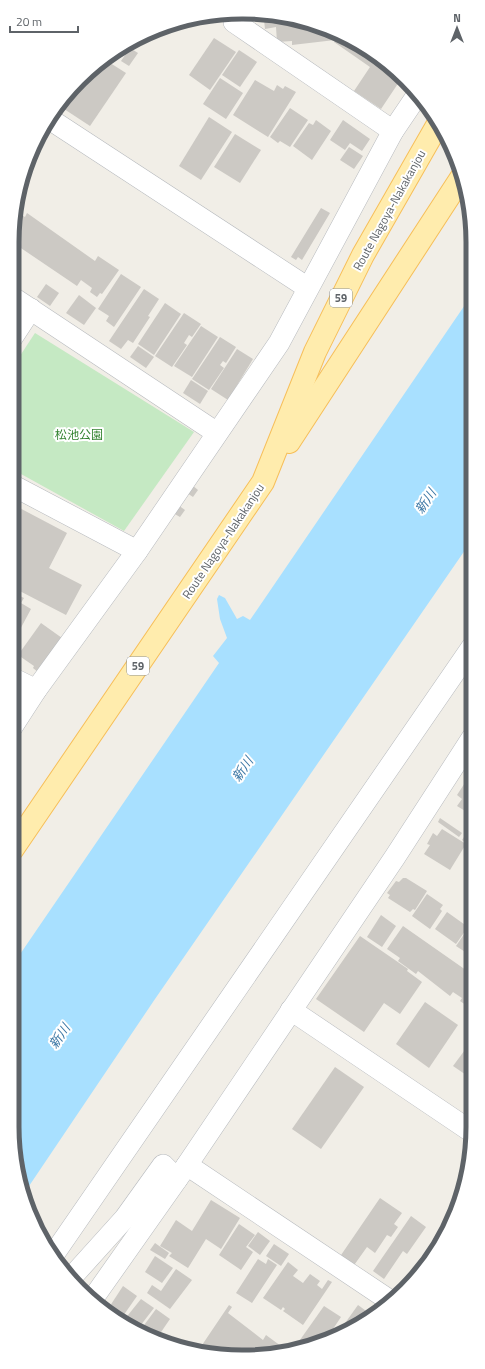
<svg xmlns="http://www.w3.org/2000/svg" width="485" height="1369" viewBox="0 0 485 1369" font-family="'Titillium Web','Noto Sans JP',sans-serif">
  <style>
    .green { fill: #c5e9c3 }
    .water { fill: #a8e0ff }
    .building { fill: #ccc9c4 }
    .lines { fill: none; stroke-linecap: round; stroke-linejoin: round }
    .minor-casing { stroke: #b7babe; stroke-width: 22 }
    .primary-casing { stroke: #f7bf59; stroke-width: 24 }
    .minor { stroke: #fff; stroke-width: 21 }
    .primary { stroke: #ffecad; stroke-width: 22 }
    .labels { text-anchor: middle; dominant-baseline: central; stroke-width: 4; stroke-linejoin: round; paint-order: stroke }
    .shield { fill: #fff; stroke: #8e9295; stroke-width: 1 }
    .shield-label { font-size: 11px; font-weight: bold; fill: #5e6368 }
    .street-label { font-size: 12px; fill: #5e6368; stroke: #fff }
    .park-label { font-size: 12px; fill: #338330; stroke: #fff }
    .water-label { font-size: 13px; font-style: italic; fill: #3a76a4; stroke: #fff }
    .rim { fill: none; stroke: #5e6368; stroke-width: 5 }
  </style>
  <rect width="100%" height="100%" fill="#f1eee7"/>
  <path class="green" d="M35,333L194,432L124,531L12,469V368Z"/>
  <path class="water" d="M471,296L472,540L155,999L25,1192L12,1126V966L219,663L213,656L227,638L220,619L217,599L219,595L225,598L237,619L243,616L250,620Z"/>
  <g class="building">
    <path d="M275,18L302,20L334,33L335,40L292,45V41L277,42L276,27L265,29L264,20Z"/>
    <path d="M339,35L358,43L401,79L381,109L354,91L370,67L334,42Z"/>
    <path d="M214,38L236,52L210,90L189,75Z"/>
    <path d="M130,48L138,53L129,66L121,61Z"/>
    <path d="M239,50L257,62L240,87L222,75Z"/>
    <path d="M107,61L126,73L90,126L58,105Z"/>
    <path d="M220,78L243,93L226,119L203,104Z"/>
    <path d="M255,80L274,91L277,85L283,89L285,86L296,92L268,137L233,115Z"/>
    <path d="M290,108L308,120L290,147L280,141L278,143L270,137Z"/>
    <path d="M209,117L232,132L201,180L179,166Z"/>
    <path d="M316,120L331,131L312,160L293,146L309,123L313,125Z"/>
    <path d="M343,120L370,139L362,151L350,143L345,150L330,140Z"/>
    <path d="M235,134L261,150L240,183L214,167Z"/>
    <path d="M349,147L363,156L354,169L340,160Z"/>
    <path d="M321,208L330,213L302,260L298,257L296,260L291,257Z"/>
    <path d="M27,213L95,261L98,256L119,270L102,294L100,293L97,297L90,292L92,288L81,280L77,286L12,242L15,222L20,214L25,217Z"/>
    <path d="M12,263L21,269L13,282L12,281Z"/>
    <path d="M121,274L141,287L114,327L106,321L109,316L98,309Z"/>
    <path d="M46,284L59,293L50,306L37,297Z"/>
    <path d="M144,289L159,299L148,316L150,317L133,343L128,340L121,349L109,341Z"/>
    <path d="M79,295L96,308L84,325L66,313Z"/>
    <path d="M165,303L181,314L154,355L138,344Z"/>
    <path d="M184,313L201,324L192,337L189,335L184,343L187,345L172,367L155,356Z"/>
    <path d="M201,326L218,337L192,377L174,366Z"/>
    <path d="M220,337L236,347L226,363L223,361L220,365L224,368L209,390L192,379Z"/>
    <path d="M138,346L154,357L146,368L130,357Z"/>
    <path d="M237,349L253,359L228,400L211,389Z"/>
    <path d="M191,380L208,391L200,404L183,393Z"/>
    <path d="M192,485L198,490L193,497L187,493Z"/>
    <path d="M12,504L67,533L49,568L82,585L66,615L12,587Z"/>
    <path d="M178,505L185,510L180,517L173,513Z"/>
    <path d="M12,592L24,598L21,603L31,609L16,637L12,635Z"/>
    <path d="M41,623L62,638L38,672L33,668L34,666L18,655Z"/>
    <path d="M472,772V810L470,814L457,806L462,799L457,795Z"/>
    <path d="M440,818L462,833L459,837L438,822Z"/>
    <path d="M472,825V847L462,840Z"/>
    <path d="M442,829L466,844L450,870L424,854L430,845L427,844L433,833L437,836Z"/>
    <path d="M403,878H406L427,891L415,910L413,909L410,912L388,898L390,895L387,893L396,881L399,882Z"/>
    <path d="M427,894L443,905L440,909L442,911L430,929L412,916Z"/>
    <path d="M447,912L468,927L456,944L435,929Z"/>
    <path d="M381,915L396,926L382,947L367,937Z"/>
    <path d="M471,924L473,925V957L456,946Z"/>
    <path d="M403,926L473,975V1010L460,1001L462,998L453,992L450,996L418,971L416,974L398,961L400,958L387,949Z"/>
    <path d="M360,936L408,969L407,971L422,982L400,1014L384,1003L364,1032L316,999Z"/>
    <path d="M425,1002L458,1025L429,1068L396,1044Z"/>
    <path d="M473,1039V1078L472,1079L453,1066Z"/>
    <path d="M335,1067L364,1087L321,1149L292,1129Z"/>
    <path d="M380,1198L402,1213L394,1224L398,1227L391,1237L387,1235L375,1253L367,1247L352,1268L339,1258Z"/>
    <path d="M211,1200L240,1218L221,1249L206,1239L188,1268L169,1256L172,1253L160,1246L176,1220L192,1231Z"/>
    <path d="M411,1216L426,1227L407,1254L403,1251L384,1279L373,1271Z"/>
    <path d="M239,1224L255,1235L246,1247L253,1252L241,1270L219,1255Z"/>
    <path d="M258,1232L270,1241L260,1255L248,1246Z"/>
    <path d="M155,1243L169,1253L165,1259L150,1250Z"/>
    <path d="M274,1244L289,1254L281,1266L266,1256Z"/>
    <path d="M155,1256L173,1268L162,1283L145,1272Z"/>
    <path d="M258,1259L266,1264L268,1259L277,1265L252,1303L236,1293Z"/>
    <path d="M288,1262L298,1270L293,1276L303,1283L310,1274L320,1281L317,1285L322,1289L328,1280L332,1282L303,1325L283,1311L285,1309L283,1307L281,1310L263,1298Z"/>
    <path d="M176,1269L192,1280L170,1309L147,1293L152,1285L161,1291Z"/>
    <path d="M123,1286L137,1296L121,1319L108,1309Z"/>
    <path d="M141,1299L154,1308L137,1330L124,1320Z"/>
    <path d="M229,1305L232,1307L228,1313L263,1340L266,1335L285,1349L284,1350L213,1355L198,1351Z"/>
    <path d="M358,1305L373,1316L338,1333Z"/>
    <path d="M324,1306L341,1317L327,1338L299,1349L295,1347Z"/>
    <path d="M156,1309L170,1319L157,1338L139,1332Z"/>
  </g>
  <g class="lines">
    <defs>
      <g id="minor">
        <path d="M234,15V22L393,131"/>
        <path d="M51,120L308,288"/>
        <path d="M12,297L217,433"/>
        <path d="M12,338L31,309"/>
        <path d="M12,485L137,551"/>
        <path d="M12,678L36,690"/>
        <path d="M12,727L36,690L137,551L279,343L393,131L418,94"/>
        <path d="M291,1010L472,1132"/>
        <path d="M187,1165L389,1300"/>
        <path d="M54,1254L472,647"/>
        <path d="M70,1279L125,1218L163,1165L177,1179"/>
        <path d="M94,1297L187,1165L395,857L472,738"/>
      </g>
      <g id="primary">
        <path d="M289,442L461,178"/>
        <path d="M12,850L263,482L315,352L363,255L438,124"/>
      </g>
    </defs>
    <use href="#minor" class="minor-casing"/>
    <use href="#primary" class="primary-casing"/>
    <use href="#minor" class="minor"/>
    <use href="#primary" class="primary"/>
  </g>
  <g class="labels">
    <g class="shield">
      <rect x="330" y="289" width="22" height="18" rx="3"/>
      <rect x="127" y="657" width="22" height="18" rx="3"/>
    </g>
    <g class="shield-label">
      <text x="341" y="298">59</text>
      <text x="138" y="666">59</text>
    </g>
    <g class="street-label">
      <text transform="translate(389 210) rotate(-61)">Route Nagoya-Nakakanjou</text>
      <text transform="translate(223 541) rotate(-56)">Route Nagoya-Nakakanjou</text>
    </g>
    <g class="park-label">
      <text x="79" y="434">松池公園</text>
    </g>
    <g class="water-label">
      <text transform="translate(425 501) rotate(-56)">新川</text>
      <text transform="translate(242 769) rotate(-56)">新川</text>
      <text transform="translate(59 1036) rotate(-56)">新川</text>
    </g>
  </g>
  <path d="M0 0H485V1369H0ZM242 19H243A223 223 0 0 1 466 242V1127A223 223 0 0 1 243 1350H242A223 223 0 0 1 19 1127V242A223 223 0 0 1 242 19Z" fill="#fff" fill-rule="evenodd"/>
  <path class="rim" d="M242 19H243A223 223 0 0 1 466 242V1127A223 223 0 0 1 243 1350H242A223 223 0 0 1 19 1127V242A223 223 0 0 1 242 19Z"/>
  <g transform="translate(457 28)" stroke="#ffffff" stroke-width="3" paint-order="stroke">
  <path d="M0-3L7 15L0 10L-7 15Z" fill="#5e6368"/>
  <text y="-6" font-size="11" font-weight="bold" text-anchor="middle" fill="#5e6368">N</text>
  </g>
  <path d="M10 26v6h68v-6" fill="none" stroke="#5e6368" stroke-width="2"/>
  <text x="16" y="26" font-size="12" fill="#5e6368" stroke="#ffffff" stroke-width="3" paint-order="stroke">20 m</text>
</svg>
